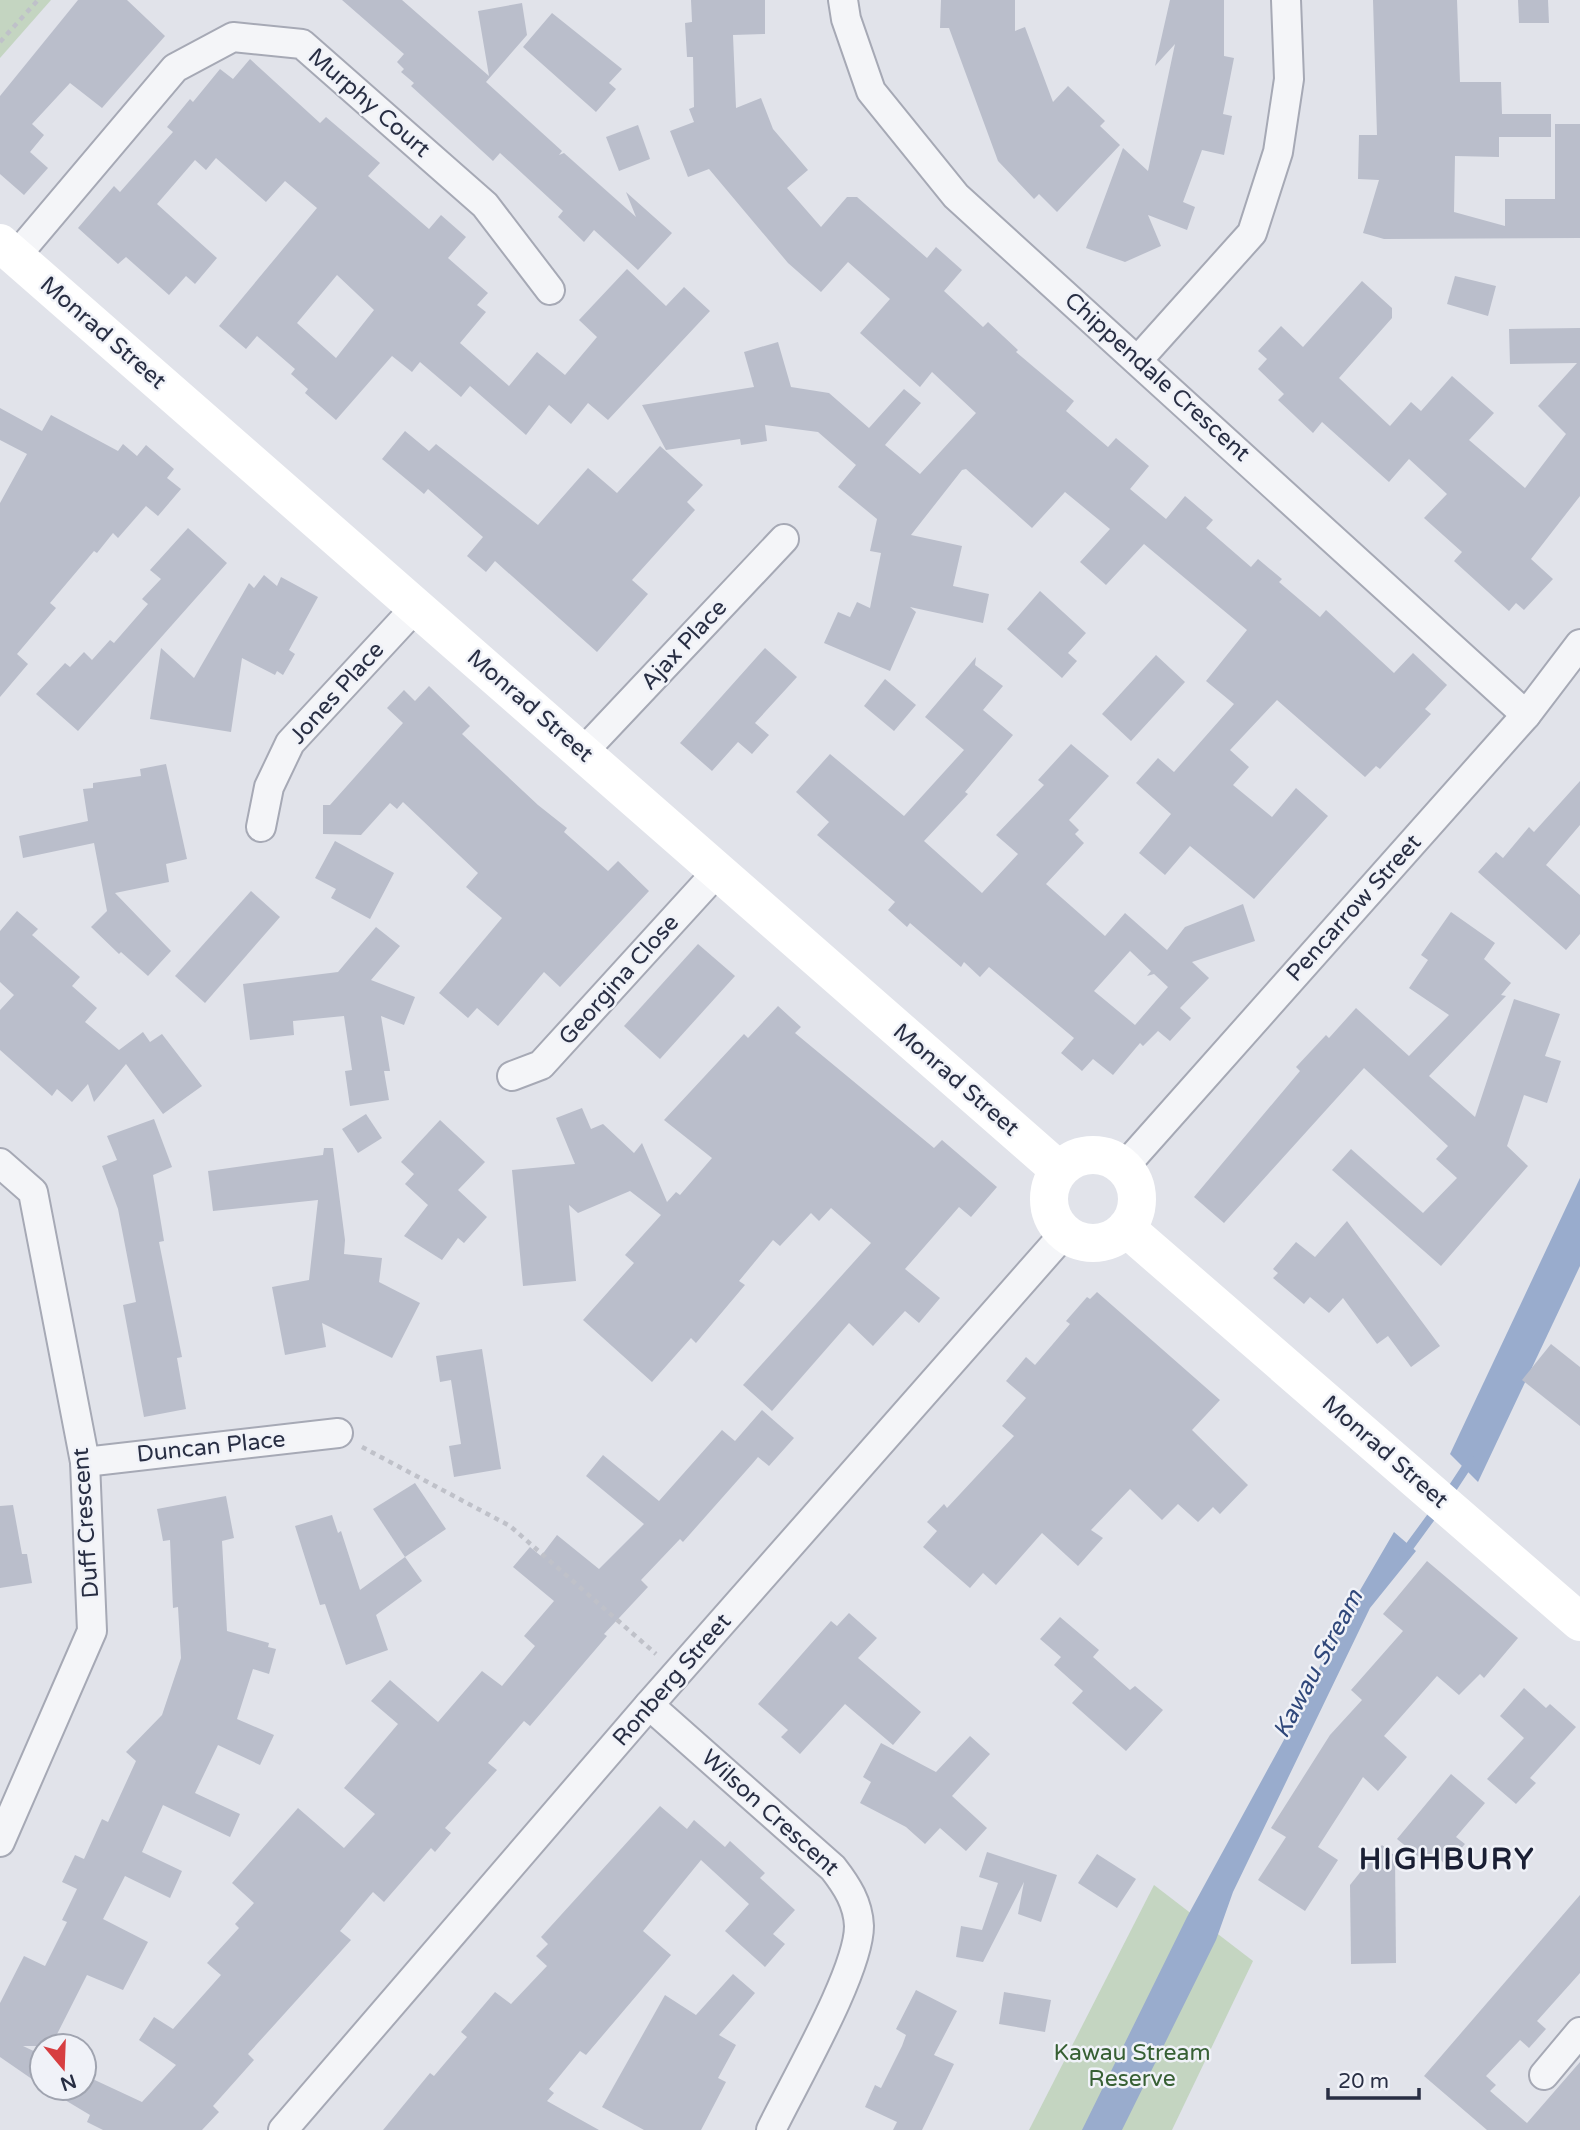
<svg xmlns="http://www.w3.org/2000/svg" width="1580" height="2130" viewBox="0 0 1580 2130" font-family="'Varela Round',sans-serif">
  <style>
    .green { fill: #c4d5c1 }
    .water { fill: #99accd }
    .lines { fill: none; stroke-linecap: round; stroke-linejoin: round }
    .stream { stroke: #99accd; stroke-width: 9 }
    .building { fill: #babecb; fill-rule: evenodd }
    .street-casing { stroke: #a6a9b5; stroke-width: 32 }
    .path { stroke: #bfc1c9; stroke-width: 4.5; stroke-dasharray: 5 5; stroke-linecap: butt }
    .street { stroke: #f4f5f8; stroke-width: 28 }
    .secondary { stroke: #fff; stroke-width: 38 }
    .labels { text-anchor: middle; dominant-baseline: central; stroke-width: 5; stroke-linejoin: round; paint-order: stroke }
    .street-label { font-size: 23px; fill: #282e43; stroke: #f0f2f8 }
    .park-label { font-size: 23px; fill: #376034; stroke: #f0f2f8 }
    .water-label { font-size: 24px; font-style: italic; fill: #2f477a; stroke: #f0f2f8 }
    .district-label { font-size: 30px; font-weight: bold; letter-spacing: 2px; fill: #1a1f34; stroke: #f0f2f8 }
  </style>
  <rect width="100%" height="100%" fill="#e1e3ea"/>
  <g class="green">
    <path d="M0,0H51L0,58Z"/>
    <path d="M1154,1885L1253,1961L1172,2130H1029Z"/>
  </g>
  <g class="water">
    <path d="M1580,1178V1266L1478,1482L1450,1454Z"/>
    <path d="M1394,1532L1416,1551L1370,1608L1233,1892L1216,1940L1122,2130H1082L1187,1917L1292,1725L1338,1628Z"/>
  </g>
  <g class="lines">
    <g class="stream">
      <path d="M1448,1495L1471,1460"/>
      <path d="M1404,1554L1437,1509"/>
    </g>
  </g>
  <g class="building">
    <path d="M78,0H127L165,36L102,108L70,83L32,124L44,135L30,152L48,168L24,195L0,174V96Z"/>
    <path d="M342,0H402L489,76L478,11L522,3L527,35L486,82L562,151L559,155L564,153L636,217L626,192L672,233L638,270L594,230L584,242L558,217L563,211L500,153L493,161L411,86L414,83L401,72L404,69L397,62L404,54Z"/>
    <path d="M691,0H765V34L733,35L736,108L761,98L773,129L808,170L787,188L821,227L847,197H857L927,258L936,247L962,270L944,291L983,327L988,322L1018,350L1016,352L1074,401L1066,411L1108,447L1116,438L1149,466L1130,489L1166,519L1185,496L1213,520L1206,528L1251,567L1258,559L1282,579L1279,582L1320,617L1326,610L1394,673L1413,653L1447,685L1425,709L1431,714L1380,769L1376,766L1365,777L1277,700L1230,750L1249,767L1233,785L1272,817L1296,788L1328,816L1254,899L1190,846L1165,875L1139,853L1171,814L1136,783L1158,758L1174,772L1234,704L1206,681L1247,630L1144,544L1106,585L1080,562L1110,529L1065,492L1032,528L966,469L962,470L911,535L962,546L953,586L989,594L983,623L910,607L916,612L890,671L824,643L838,612L850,617L857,602L870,608L881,553L870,551L877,519L838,487L856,465L818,432L765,425L767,441L741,445L740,439L666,450L642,405L754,387L744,352L778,342L791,387L829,393L869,428L904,389L921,403L885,445L920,474L976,413L932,372L920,387L860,333L890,299L848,262L821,292L788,263L709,169L688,177L670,131L694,122L689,109L694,107L693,57H687L685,23L692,22Z"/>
    <path d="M941,0H1015V31L1025,27L1053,102L1068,86L1105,121L1100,126L1120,145L1057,212L1039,194L1034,199L998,161L949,28H940Z"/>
    <path d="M1170,0H1224V56L1234,58L1223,114L1232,116L1224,155L1202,150L1183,202L1195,207L1187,230L1148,215L1161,246L1125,262L1086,248L1123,148L1148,171L1175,44L1155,66Z"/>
    <path d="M1373,0H1457L1460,82H1501L1502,114H1551V137H1499V157L1455,156L1454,212L1505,226V199H1555V124H1580V238L1384,239L1363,233L1379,180L1358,179L1359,135H1377Z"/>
    <path d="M1518,0H1548L1549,23H1519Z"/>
    <path d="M552,13L622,69L609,83L616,89L596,112L523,47Z"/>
    <path d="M250,59L320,123L326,117L380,163L368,176L429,229L441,215L466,237L448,258L488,293L477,305L486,312L460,343L509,386L537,352L565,375L597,337L579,320L627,269L666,306L684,287L710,311L608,420L588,403L571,424L549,405L526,435L470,386L461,397L420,362L412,372L392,356L336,420L305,393L308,389L291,374L295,369L257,336L246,349L219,326L317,208L285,181L266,202L216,158L206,170L195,160L157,204L217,258L195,284L186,276L169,295L126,257L118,264L78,228L114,186L120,192L173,132L167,127L190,99L193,102L220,69L233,79ZM337,275L374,310L336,358L297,323Z"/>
    <path d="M638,125L650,159L619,171L606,137Z"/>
    <path d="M1455,276L1496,286L1488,316L1447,304Z"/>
    <path d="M1362,281L1392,308V318L1339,378L1390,426L1411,402L1421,411L1452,376L1494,413L1469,440L1525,488L1566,434L1538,406L1577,363L1510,364L1509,329L1580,328V496L1531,559L1553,579L1524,610L1516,603L1509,611L1454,561L1462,552L1424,518L1447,494L1409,459L1389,482L1322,422L1313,433L1278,400L1284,394L1258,369L1267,359L1258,351L1281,326L1303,347Z"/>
    <path d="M0,408L42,431L51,415L118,451L123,444L137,456L146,445L174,469L167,478L181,489L158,516L146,506L118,538L113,533L97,553L94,551L50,603L56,608L17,654L28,664L0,697V503L27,454L0,440Z"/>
    <path d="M405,431L429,451L436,444L538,525L588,468L617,493L660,446L703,485L687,502L695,510L632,580L648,594L597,652L495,561L486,572L467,556L483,537L428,489L424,494L382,459Z"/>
    <path d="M188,528L227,563L78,731L36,694L65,663L70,667L84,652L92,660L110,640L114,643L148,604L142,599L161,579L150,570Z"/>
    <path d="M264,575L277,586L281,577L318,597L289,650L295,654L283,675L277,671L275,675L242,658L231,732L150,719L161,648L194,678L249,583L254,588Z"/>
    <path d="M1040,591L1086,633L1068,653L1077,661L1062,678L1007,629Z"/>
    <path d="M765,648L797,677L755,723L769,735L752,754L738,742L712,771L680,743Z"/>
    <path d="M1156,655L1185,682L1131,741L1102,714Z"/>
    <path d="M976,657L975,665L1003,686L983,710L1013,735L965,792L968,794L924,841L982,893L1018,854L996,835L1044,785L1038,780L1071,744L1109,776L1069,820L1079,830L1075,834L1084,843L1046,884L1105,936L1125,913L1167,950L1185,927L1243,904L1255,941L1192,962L1209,978L1180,1008L1191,1018L1170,1041L1158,1031L1143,1046L1140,1043L1113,1075L1093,1059L1082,1071L1061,1053L1074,1038L989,967L980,977L964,962L961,967L910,923L907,927L888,910L895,902L817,835L829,822L796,792L830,754L904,816L964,750L925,717ZM1130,951L1151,971L1147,976L1154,974L1168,987L1135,1025L1094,991Z"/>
    <path d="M885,679L916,705L894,731L864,706Z"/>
    <path d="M429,686L470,726L462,734L538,805L567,828L564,832L608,871L618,861L649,891L560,987L544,972L498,1026L477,1008L468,1018L439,993L502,918L466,887L478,873L403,802L397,809L390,803L361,835L323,834V805H330L403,723L387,708L404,690L415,701Z"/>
    <path d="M166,764L187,859L166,864L169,882L115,893L171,951L148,976L121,952L119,954L91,927L107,911L94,843L23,858L19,836L88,821L83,789L93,788V783L141,776L140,769Z"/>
    <path d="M1580,781V825L1546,865L1580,895V934L1566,950L1478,872L1496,852L1503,858L1529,827L1534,832Z"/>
    <path d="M335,841L394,873L370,919L331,898L336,889L315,878Z"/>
    <path d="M251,891L280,917L205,1003L175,976Z"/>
    <path d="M17,911L38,929L32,935L80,977L72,986L97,1008L85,1022L119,1050L143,1032L150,1042L162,1034L202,1086L163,1114L126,1064L94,1102L88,1084L72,1102L57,1089L52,1096L0,1050V1010L14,995L0,982V931Z"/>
    <path d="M1451,912L1495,943L1484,959L1511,983L1501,995L1506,996L1429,1076L1475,1117L1514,999L1560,1014L1545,1056L1561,1061L1547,1103L1524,1095L1507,1146L1528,1166L1441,1266L1332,1170L1351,1149L1423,1213L1457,1178L1436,1159L1448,1146L1364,1068L1224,1223L1194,1197L1300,1071L1296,1067L1326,1035L1329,1038L1356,1008L1409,1056L1449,1015L1409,988L1428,960L1421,955Z"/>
    <path d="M376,927L400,946L371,980L415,997L404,1025L381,1016L390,1071H384L389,1100L350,1106L345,1071L352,1070L344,1016L293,1021L294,1035L250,1040L243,984L338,972Z"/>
    <path d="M698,944L735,976L660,1059L624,1026Z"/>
    <path d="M778,1006L801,1027L795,1033L934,1148L942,1140L997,1187L971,1217L959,1207L905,1269L940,1298L919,1323L905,1311L873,1346L849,1323L772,1411L743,1385L871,1243L831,1208L819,1221L811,1213L780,1246L773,1240L739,1281L745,1285L696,1343L691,1338L652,1382L583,1320L634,1263L625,1255L661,1215L630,1191L578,1213L569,1205L576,1281L523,1286L512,1170L575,1164L556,1118L582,1108L591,1129L603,1124L634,1153L642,1143L667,1202L676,1192L680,1195L712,1158L664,1120L744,1034L748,1038Z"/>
    <path d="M366,1114L382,1138L358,1153L342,1129Z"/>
    <path d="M154,1119L172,1167L153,1175L164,1241L159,1242L182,1357L177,1358L186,1409L144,1417L123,1305L136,1302L118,1209L102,1166L117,1160L107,1136Z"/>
    <path d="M440,1120L485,1162L458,1190L487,1217L464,1243L458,1238L442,1260L404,1236L428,1205L405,1184L414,1174L401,1162Z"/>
    <path d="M324,1148H333L345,1240L344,1254L382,1258L379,1282L420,1303L392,1358L322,1323L326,1347L285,1355L272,1287L309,1280L318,1200L213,1211L208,1171L323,1155Z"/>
    <path d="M1347,1221L1440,1346L1411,1367L1388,1336L1377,1344L1343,1298L1329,1313L1310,1297L1304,1304L1273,1278L1278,1273L1273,1269L1296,1242L1315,1257Z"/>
    <path d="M1097,1292L1220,1400L1192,1430L1248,1485L1220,1514L1213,1507L1198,1522L1178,1504L1162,1520L1130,1489L1091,1530L1103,1538L1078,1566L1042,1533L996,1585L983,1573L970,1588L923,1547L937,1531L927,1522L944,1504L947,1508L1014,1436L1002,1426L1026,1398L1006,1381L1026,1357L1035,1365L1070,1324L1066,1321L1087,1297L1090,1299Z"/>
    <path d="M1551,1344L1580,1367V1426L1522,1380Z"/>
    <path d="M482,1349L501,1469L454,1477L449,1446L461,1444L451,1380L440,1382L436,1356Z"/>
    <path d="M762,1410L794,1438L769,1466L758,1457L753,1463L683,1542L680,1539L641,1580L648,1587L604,1634L607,1636L530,1726L524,1721L488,1763L497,1770L445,1828L451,1833L435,1852L431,1848L384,1902L373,1892L340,1931L351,1940L248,2054L254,2060L213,2106L219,2112L202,2130H103L87,2122L90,2115L45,2088H84V2075L142,2102L176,2065L139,2040L154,2017L173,2029L221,1975L207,1963L239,1928L235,1924L254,1903L232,1883L298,1808L344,1848L375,1814L344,1788L398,1724L371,1701L390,1680L438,1722L482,1671L502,1686L535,1646L524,1636L554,1601L513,1567L530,1547L541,1556L557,1535L599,1569L644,1524L586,1476L603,1455L659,1501L722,1430L735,1441Z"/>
    <path d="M415,1483L446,1529L405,1557L373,1509Z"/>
    <path d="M226,1496L234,1538L222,1541L227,1631L269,1643L268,1647L276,1649L269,1674L253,1669L237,1719L274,1735L260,1765L218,1745L195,1793L240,1814L230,1837L163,1805L142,1852L182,1871L170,1898L125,1876L103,1919L148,1942L123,1990L87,1975L51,2046H23L42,2055V2086L0,2057V2003L24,1956L45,1966L67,1922L62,1920L77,1889L62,1882L75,1855L84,1859L102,1819L108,1822L136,1761L126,1752L162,1715L181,1658L178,1607L173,1608L170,1540L163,1541L157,1509Z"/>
    <path d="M13,1505L22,1554H27L32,1583L0,1588V1506Z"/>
    <path d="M332,1515L338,1533L341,1531L360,1590L405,1557L422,1581L376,1615L388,1650L346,1665L325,1604L320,1605L295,1526Z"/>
    <path d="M1427,1561L1518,1638L1484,1678L1480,1674L1459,1695L1437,1676L1384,1736L1407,1757L1378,1791L1363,1777L1318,1847L1338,1860L1305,1911L1258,1880L1286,1837L1271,1828L1330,1735L1362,1700L1351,1690L1403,1631L1383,1614Z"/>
    <path d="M849,1613L877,1638L858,1658L921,1712L893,1745L845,1704L800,1754L781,1737L788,1730L758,1704L831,1621L837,1626Z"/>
    <path d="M1060,1617L1099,1650L1093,1657L1130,1690L1135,1686L1163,1710L1126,1751L1072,1703L1083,1691L1054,1665L1061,1657L1040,1639Z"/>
    <path d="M1524,1688L1546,1708L1550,1704L1576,1727L1530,1778L1536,1783L1516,1804L1487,1779L1524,1738L1500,1716Z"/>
    <path d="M970,1736L990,1754L952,1796L987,1828L966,1851L940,1828L925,1844L906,1827L860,1803L871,1782L863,1777L881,1743L936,1772Z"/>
    <path d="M1451,1774L1485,1803L1456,1837L1465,1844L1446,1865L1433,1853L1425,1862L1397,1839Z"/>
    <path d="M660,1806L687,1829L694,1820L725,1847L730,1841L765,1873L760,1878L795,1910L773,1934L785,1944L765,1967L725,1931L749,1904L701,1860L643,1931L671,1955L586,2055L580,2051L549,2089L554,2093L547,2101L599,2130H383L430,2073L434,2076L467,2037L461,2032L495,1992L511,2004L547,1966L536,1956L548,1944L541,1937Z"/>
    <path d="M1382,1845L1395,1856L1396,1963L1351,1964L1350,1885Z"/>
    <path d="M987,1852L1057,1875L1041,1922L1018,1914L1024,1882L983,1962L956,1957L961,1926L982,1930L998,1883L979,1877Z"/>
    <path d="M1097,1854L1136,1879L1117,1908L1078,1883Z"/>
    <path d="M1580,1895V1973L1537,2021L1546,2029L1529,2048L1520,2040L1486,2076L1496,2085L1490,2091L1527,2123L1580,2062V2130H1487L1424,2076Z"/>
    <path d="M733,1974L755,1993L719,2035L736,2045L718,2078L726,2082L701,2130H644L602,2107L665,1995L696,2015Z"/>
    <path d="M916,1990L957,2011L934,2055L954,2064L922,2130H893L897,2122L865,2107L875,2085L881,2088L902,2046L906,2035L896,2029Z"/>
    <path d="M1004,1992L1051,2000L1045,2032L999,2024Z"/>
  </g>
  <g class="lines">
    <defs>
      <g id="street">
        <path d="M843,0L846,19L871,91L956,196L1526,715"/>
        <path d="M16,256L175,68L233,37L302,44L485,205L550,290"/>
        <path d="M1138,360L1252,233L1278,152L1289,79L1286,0"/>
        <path d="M583,752L784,539"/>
        <path d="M261,827L269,787L290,743L415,608"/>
        <path d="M512,1076L541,1065L717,872"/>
        <path d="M0,1163L33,1192L85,1462L92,1631L0,1842"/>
        <path d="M1124,1167L1526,715L1580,644"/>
        <path d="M85,1462L338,1433"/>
        <path d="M649,1705L833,1868C847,1886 858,1903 859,1926C859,1972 793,2084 771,2130"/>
        <path d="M1544,2075L1580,2032"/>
        <path d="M283,2130L649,1705L1064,1234"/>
      </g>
    </defs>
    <use href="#street" class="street-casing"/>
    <g class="path">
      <path d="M0,42L38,0"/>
      <path d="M362,1447L510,1526L656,1654"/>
    </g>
    <use href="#street" class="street"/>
    <g class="secondary">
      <path d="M0,243L1059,1170"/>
      <circle cx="1093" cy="1199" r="44"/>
      <path d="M1126,1228L1580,1622"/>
    </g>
  </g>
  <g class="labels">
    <g class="street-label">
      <text transform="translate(369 103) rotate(41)">Murphy Court</text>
      <text transform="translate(103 333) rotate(41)">Monrad Street</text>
      <text transform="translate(1157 377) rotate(42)">Chippendale Crescent</text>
      <text transform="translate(684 645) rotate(-47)">Ajax Place</text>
      <text transform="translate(337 693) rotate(-48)">Jones Place</text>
      <text transform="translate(530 706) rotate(41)">Monrad Street</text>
      <text transform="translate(1354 908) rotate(-48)">Pencarrow Street</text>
      <text transform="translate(619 980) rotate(-48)">Georgina Close</text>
      <text transform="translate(956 1080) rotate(41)">Monrad Street</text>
      <text transform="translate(211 1447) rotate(-6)">Duncan Place</text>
      <text transform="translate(1385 1452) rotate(41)">Monrad Street</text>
      <text transform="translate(86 1523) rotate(-94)">Duff Crescent</text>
      <text transform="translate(672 1680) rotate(-49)">Ronberg Street</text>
      <text transform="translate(770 1813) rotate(42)">Wilson Crescent</text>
    </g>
    <g class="park-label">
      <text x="1132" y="2053">Kawau Stream<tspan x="1132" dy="26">Reserve</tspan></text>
    </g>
    <g class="water-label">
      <text transform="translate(1318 1664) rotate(-62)">Kawau Stream</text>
    </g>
    <g class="district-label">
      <text x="1447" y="1859">HIGHBURY</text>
    </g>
  </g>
  <g transform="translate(63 2067) rotate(161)"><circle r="33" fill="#f0f2f8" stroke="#a0a4b0" stroke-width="2"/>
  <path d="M0-5L12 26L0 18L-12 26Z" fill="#d73e41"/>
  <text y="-10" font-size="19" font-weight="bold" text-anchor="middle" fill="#282e43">N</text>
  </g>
  <path d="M1328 2088v10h91v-10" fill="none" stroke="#282e43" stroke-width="3.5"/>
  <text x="1338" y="2088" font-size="21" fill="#282e43" stroke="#f0f2f8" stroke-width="5" paint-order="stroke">20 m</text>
</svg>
